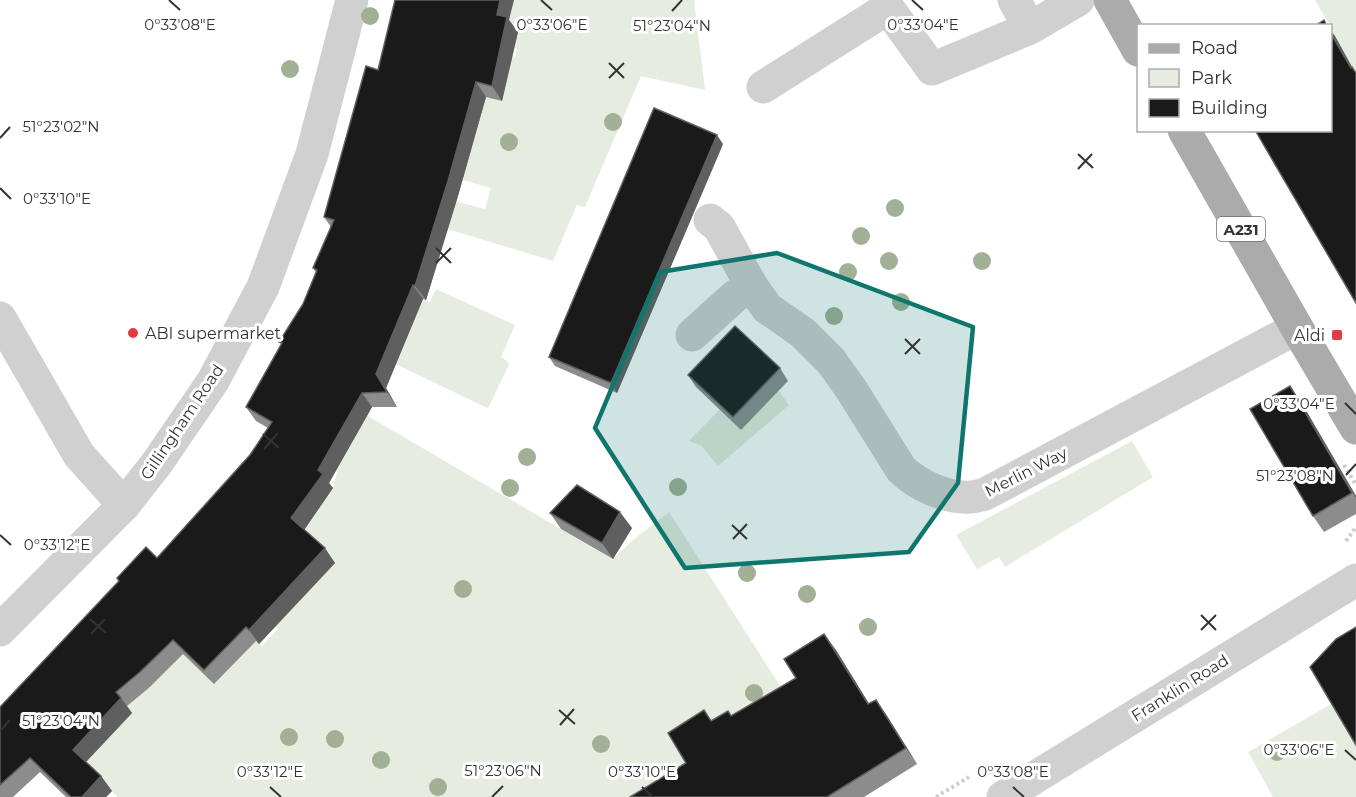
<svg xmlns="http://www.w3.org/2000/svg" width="1356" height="797" viewBox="0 0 1356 797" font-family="Montserrat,sans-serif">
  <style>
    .green { fill: #e6ecdf }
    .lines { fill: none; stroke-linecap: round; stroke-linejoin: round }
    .path { stroke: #cdcdcd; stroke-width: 4; stroke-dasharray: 3 3; stroke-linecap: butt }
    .minor { stroke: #d0d0d0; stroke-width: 33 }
    .major { stroke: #ababab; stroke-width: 33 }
    .tree { fill: #a2b095 }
    .wall { fill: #8c8c8c }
    .shaded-wall { fill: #5f5f5f }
    .building { fill: #1a1a1a; stroke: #5f5f5f; stroke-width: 1.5 }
    .marked { fill: #0f766e; fill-opacity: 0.2; stroke: #0f766e; stroke-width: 4.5; stroke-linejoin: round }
    .ticks { fill: none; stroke: #333; stroke-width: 2 }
    .poi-dot { fill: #e63946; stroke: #fff; stroke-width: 2 }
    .labels { text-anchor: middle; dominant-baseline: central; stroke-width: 6; stroke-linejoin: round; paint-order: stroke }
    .shield { fill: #fff; stroke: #707070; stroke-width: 1.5 }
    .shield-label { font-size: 15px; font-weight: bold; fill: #333 }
    .poi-label { font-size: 16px; fill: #333; stroke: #fff; text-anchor: start }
    .street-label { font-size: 16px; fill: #333; stroke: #fff }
    .ticks-label { font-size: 15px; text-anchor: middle; fill: #333; stroke: #fff; stroke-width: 6; stroke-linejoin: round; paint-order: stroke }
  </style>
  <rect width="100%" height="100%" fill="#fff"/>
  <g class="green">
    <path d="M512,0H694L705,90L641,76L585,207L577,205L553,261L408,217L454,201L485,209L491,188L425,169L479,121L499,54L515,58L517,49L515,47L518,32L498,27Z"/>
    <path d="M1315,0H1356V87L1331,33L1333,31Z"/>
    <path d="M436,289L515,325L501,357L508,362L509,365L488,408L485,407L379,356L415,296L430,302Z"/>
    <path d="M779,391L789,405L718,466L702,446L689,441L720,409Z"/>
    <path d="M361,412L612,559L638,536L669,512L791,703L722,737L708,714L683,728L709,797H118L77,759L109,736L132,713L126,707L130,703L132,674L148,689L172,665L156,649L232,620L262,646L278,629L267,619L286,519L333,488L338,468L354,439Z"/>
    <path d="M1132,441L1153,477L1005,567L999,557L977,569L956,535Z"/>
    <path d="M1333,703L1356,739V797H1273L1248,752Z"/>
  </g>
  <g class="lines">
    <g class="path">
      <path d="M1344,465L1356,485"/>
      <path d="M1346,541L1356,527"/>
      <path d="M936,797L969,777"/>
    </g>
    <g class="minor">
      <path d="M1014,0L1030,28L1078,0"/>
      <path d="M763,87L888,8L932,69L1030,28"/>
      <path d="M710,220L719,227L751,285L767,308L803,333L831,361L851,389L901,469C917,485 947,499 971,497C975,497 980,495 985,494L1297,328"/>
      <path d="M0,318L79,455L124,505"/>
      <path d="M692,335L734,297L751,285"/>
      <path d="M0,630L124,505L157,463L213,381L263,287L312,154L352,0"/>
      <path d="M1003,797L1356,580"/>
    </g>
    <g class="major">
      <path d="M1110,0L1138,50"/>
      <path d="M1184,130L1297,328L1356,428"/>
    </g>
  </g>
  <g class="tree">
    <circle cx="370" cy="16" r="9"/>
    <circle cx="290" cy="69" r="9"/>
    <circle cx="613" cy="122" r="9"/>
    <circle cx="509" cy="142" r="9"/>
    <circle cx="895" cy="208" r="9"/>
    <circle cx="861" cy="236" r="9"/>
    <circle cx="889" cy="261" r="9"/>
    <circle cx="982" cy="261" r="9"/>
    <circle cx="848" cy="272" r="9"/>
    <circle cx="901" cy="302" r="9"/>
    <circle cx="834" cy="316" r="9"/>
    <circle cx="527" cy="457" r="9"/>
    <circle cx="678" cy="487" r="9"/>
    <circle cx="510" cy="488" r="9"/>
    <circle cx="747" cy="573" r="9"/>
    <circle cx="463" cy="589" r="9"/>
    <circle cx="807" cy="594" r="9"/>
    <circle cx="868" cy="627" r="9"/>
    <circle cx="754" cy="693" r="9"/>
    <circle cx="289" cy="737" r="9"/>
    <circle cx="335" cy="739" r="9"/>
    <circle cx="601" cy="744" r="9"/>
    <circle cx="1277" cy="752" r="9"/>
    <circle cx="381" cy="760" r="9"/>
    <circle cx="438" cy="787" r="9"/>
  </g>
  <g class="wall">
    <path d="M509,20L518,32L502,101L486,97L458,196L426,300L423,299L386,388L397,407H372L329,483L333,488L304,530L335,563L259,644L256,641L214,684L183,654L150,687L127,706L132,713L86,762L101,776L112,791L106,797H66L40,772L13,797H0V707L119,581L117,578L157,558L250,455L268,428L256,421L246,407L281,344L279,342L303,304L316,272L313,268L331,227L324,217L378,70Z"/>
    <path d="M723,144L617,393L555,366L549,357Z"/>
    <path d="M780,368L788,381L741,430L696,387L688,375Z"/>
    <path d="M1301,402L1356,496V514L1324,532L1313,516Z"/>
    <path d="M550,513L632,528L613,559L561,529Z"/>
    <path d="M836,650L869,704L887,716L917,764L864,797H630L686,763L712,721L732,716L796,678Z"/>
  </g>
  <g class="shaded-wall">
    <path d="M500,0H514L509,20L518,32L502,101L492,86L497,15Z"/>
    <path d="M1330,30L1335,36L1356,74L1351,68L1330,32Z"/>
    <path d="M476,82L486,97L458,196L426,300L415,286Z"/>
    <path d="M717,135L723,144L617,393L611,383Z"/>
    <path d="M413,285L423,299L386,388L397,407L387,392L376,374Z"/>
    <path d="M1290,386L1301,402L1356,496V498Z"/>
    <path d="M362,393L372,407L329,483L333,488L302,533L291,518Z"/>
    <path d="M620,512L632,528L613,559L602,543Z"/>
    <path d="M325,548L335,563L259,644L249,630Z"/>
    <path d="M824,634L836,650L879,720L868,704Z"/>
    <path d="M121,698L132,713L83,765L73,750Z"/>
    <path d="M876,700L887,716L917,764L906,748Z"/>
    <path d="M101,776L112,791L106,797H82Z"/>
  </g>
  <g class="building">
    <path d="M395,0H500L497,15L507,17L492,86L476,82L448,181L415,286L413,285L376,374L387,392L362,393L318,470L323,474L291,518L325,548L249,630L246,627L204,670L173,640L140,672L116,692L121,698L73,750L101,776L82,797H71L30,758L0,785V707L119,581L117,578L146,547L157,558L250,455L272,422L246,407L282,343L279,342L303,304L317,270L313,268L334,220L324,217L366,66L378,70Z"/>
    <path d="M1324,20L1327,26H1315Z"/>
    <path d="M1330,32L1351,68L1352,67L1356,73V303L1255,130H1330Z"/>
    <path d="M654,108L717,135L611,383L549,357Z"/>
    <path d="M735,326L780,368L733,417L688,375Z"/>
    <path d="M1290,386L1352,493L1313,516L1250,409Z"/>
    <path d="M577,485L620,512L602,543L550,513Z"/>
    <path d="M1356,627V745L1310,667L1336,639Z"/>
    <path d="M824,634L868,704L876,700L906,748L827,797H630L686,763L668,733L704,710L711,721L728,711L731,716L796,678L784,659Z"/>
  </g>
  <path class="marked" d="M777,253L973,327L958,483L909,552L685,568L595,428L660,272Z"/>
  <path class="ticks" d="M169,0L180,10M541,0L552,10M912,0L923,10M672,11L682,0M609,63L624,78M609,78L624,63M0,138L10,127M1078,154L1093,168M1078,169L1092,154M0,188L11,199M436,248L451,263M436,263L451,248M905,339L920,354M905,354L920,339M1345,403L1356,414M263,434L279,448M264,449L278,433M1346,475L1356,464M732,525L747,539M0,535L11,545M733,539L747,524M1201,615L1216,630M90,619L106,633M1201,630L1216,615M91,634L105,619M559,710L575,724M560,725L574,709M0,731L10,720M1345,750L1356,760M270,787L281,797M642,787L653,797M1013,787L1024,797M492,797L503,786"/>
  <g class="poi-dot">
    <circle cx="133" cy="333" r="6"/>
    <rect x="1331" y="329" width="12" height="12" rx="3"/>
  </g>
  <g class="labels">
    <rect class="shield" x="1217" y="217" width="48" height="24" rx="4.5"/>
    <g class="shield-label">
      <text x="1241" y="229">A231</text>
    </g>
    <g class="poi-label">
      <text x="145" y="333">ABI supermarket</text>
      <text x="1325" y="335" text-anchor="end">Aldi</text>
    </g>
    <g class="street-label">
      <text transform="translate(182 422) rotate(-56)">Gillingham Road</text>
      <text transform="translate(1026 472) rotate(-27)">Merlin Way</text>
      <text transform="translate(1180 688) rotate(-32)">Franklin Road</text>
    </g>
  </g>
  <g class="ticks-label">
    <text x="552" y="30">0°33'06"E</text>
    <text x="923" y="30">0°33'04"E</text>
    <text x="180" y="30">0°33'08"E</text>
    <text x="672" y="31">51°23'04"N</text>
    <text x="61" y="132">51°23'02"N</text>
    <text x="57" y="204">0°33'10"E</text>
    <text x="1299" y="409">0°33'04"E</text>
    <text x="1295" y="481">51°23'08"N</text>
    <text x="57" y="550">0°33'12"E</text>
    <text x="61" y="726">51°23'04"N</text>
    <text x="1299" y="755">0°33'06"E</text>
    <text x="503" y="776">51°23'06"N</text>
    <text x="270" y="777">0°33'12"E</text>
    <text x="642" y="777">0°33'10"E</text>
    <text x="1013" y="777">0°33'08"E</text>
  </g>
  <rect x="1137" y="24" width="195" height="108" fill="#ffffff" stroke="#adadad" stroke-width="1.5"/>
  <rect x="1149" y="44" width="30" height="9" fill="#ababab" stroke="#adadad" stroke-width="1.5"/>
  <text x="1191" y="54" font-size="18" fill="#333333">Road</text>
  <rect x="1149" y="69" width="30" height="18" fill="#e6ecdf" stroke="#adadad" stroke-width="1.5"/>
  <text x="1191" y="84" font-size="18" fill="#333333">Park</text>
  <rect x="1149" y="99" width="30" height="18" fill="#1a1a1a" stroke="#adadad" stroke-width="1.5"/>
  <text x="1191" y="114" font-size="18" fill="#333333">Building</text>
</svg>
